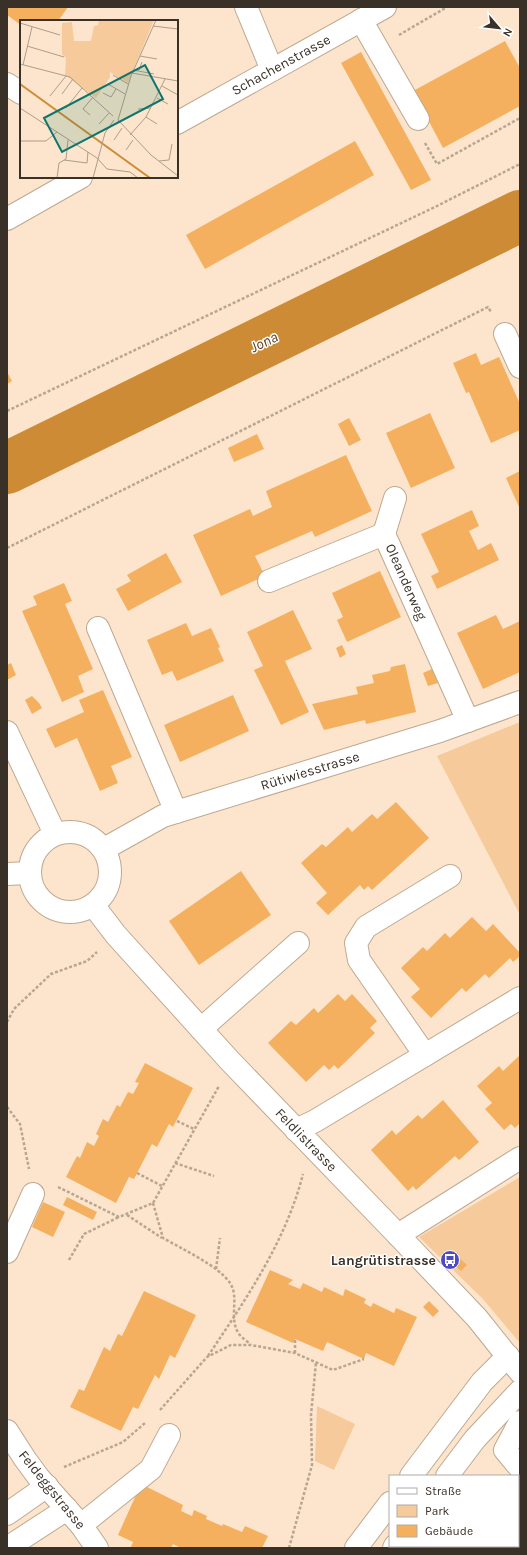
<svg xmlns="http://www.w3.org/2000/svg" width="527" height="1555" viewBox="0 0 527 1555" font-family="Karla,sans-serif">
  <style>
    .green { fill: #f6ca9b }
    .lines { fill: none; stroke-linecap: round; stroke-linejoin: round }
    .river { stroke: #cd8b36; stroke-width: 52 }
    .building { fill: #f5b05f }
    .minor-casing { stroke: #bea890; stroke-width: 24 }
    .path { stroke: #b8a592; stroke-width: 2.5; stroke-dasharray: 3 2; stroke-linecap: butt }
    .minor { stroke: #fff; stroke-width: 22 }
    .labels { text-anchor: middle; dominant-baseline: central; stroke-width: 3; stroke-linejoin: round; paint-order: stroke }
    .street-label { font-size: 14px; fill: #393027; stroke: #fff }
    .poi-label { font-size: 14px; font-weight: bold; fill: #393027; stroke: #fff; text-anchor: end }
    .water-label { font-size: 15px; font-style: italic; fill: #593c1b; stroke: #fff }
    .inset-river { fill: none; stroke: #cd8b36; stroke-width: 2 }
    .inset-road { fill: none; stroke: #ae9d8a; stroke-width: 1 }
    .view { fill: #0f766e; fill-opacity: 0.15; stroke: #0f766e; stroke-width: 2 }
    .inset-edge { fill: none; stroke: #393027; stroke-width: 2 }
  </style>
  <rect width="100%" height="100%" fill="#fce5cc"/>
  <g class="green">
    <path d="M520,722V915L437,756Z"/>
    <path d="M520,1177V1343L482,1298L419,1237Z"/>
    <path d="M317,1406L355,1424L334,1470L315,1461Z"/>
  </g>
  <g class="lines">
    <path class="river" d="M7,468L520,216"/>
  </g>
  <g class="building">
    <path d="M7,7H68L58,21H21V25L7,15Z"/>
    <path d="M505,41L520,68V106L443,148L413,91Z"/>
    <path d="M361,52L431,180L411,190L341,63Z"/>
    <path d="M355,141L374,175L205,269L186,235Z"/>
    <path d="M476,353L481,365L499,357L520,404V430L491,443L469,392L466,393L453,363Z"/>
    <path d="M7,372L12,381L7,384Z"/>
    <path d="M430,413L455,468L411,488L386,433Z"/>
    <path d="M349,418L361,440L349,446L338,424Z"/>
    <path d="M257,434L264,449L234,462L228,448Z"/>
    <path d="M346,455L372,511L315,537L312,531L255,556L265,576L221,596L193,535L250,509L253,516L272,507L266,491Z"/>
    <path d="M520,471V509L506,478Z"/>
    <path d="M472,510L479,526L469,531L478,550L491,543L499,560L437,589L431,576L439,572L421,534Z"/>
    <path d="M166,553L182,582L128,611L116,589L131,581L127,575Z"/>
    <path d="M380,571L401,617L347,642L337,620L343,617L332,593Z"/>
    <path d="M64,583L72,601L65,604L93,669L78,676L84,692L62,702L22,611L37,605L33,596Z"/>
    <path d="M293,610L312,649L285,661L309,712L281,725L254,670L263,666L247,632Z"/>
    <path d="M496,615L503,629L520,621V672L483,689L457,633Z"/>
    <path d="M186,623L192,636L211,628L220,647L218,648L224,661L177,681L172,671L162,675L147,640Z"/>
    <path d="M342,645L346,654L340,658L336,648Z"/>
    <path d="M11,663L16,675L7,680V665Z"/>
    <path d="M405,664L416,712L366,724L365,720L324,730L312,704L358,694L356,687L374,683L372,675L390,671L391,667Z"/>
    <path d="M432,669L438,683L428,686L423,673Z"/>
    <path d="M103,690L132,757L111,766L118,783L100,791L77,738L55,748L46,729L84,712L79,700Z"/>
    <path d="M233,695L249,731L180,762L164,725Z"/>
    <path d="M32,696L39,703L42,708L32,714L25,700Z"/>
    <path d="M396,802L429,838L372,890L368,886L364,890L360,885L328,915L316,903L327,893L301,863L322,844L326,847L348,827L352,832L372,814L377,819Z"/>
    <path d="M241,871L271,915L199,965L169,921Z"/>
    <path d="M472,917L486,931L493,924L520,953V956L513,962L510,958L489,978L485,974L466,992L462,988L431,1018L411,997L420,989L401,968L423,947L427,951L445,933L450,938Z"/>
    <path d="M338,994L345,1001L352,994L377,1021L370,1028L375,1033L338,1069L334,1065L329,1070L324,1065L306,1082L268,1043L291,1021L296,1025L314,1008L318,1013Z"/>
    <path d="M520,1055V1123L515,1128L511,1124L504,1130L485,1109L492,1103L477,1086L499,1066L503,1071Z"/>
    <path d="M145,1063L193,1088L173,1127L169,1124L157,1147L152,1144L134,1179L129,1177L116,1203L66,1177L77,1156L80,1158L87,1142L94,1146L99,1136L96,1134L103,1119L108,1122L117,1105L120,1107L128,1092L133,1094L139,1083L135,1082Z"/>
    <path d="M443,1100L479,1142L459,1160L455,1156L416,1190L413,1186L408,1191L371,1150L392,1130L396,1135L418,1115L422,1119Z"/>
    <path d="M67,1197L97,1212L93,1220L63,1205Z"/>
    <path d="M43,1202L65,1212L53,1237L32,1227Z"/>
    <path d="M457,1256L467,1265L461,1271L451,1262Z"/>
    <path d="M270,1270L293,1280L288,1284L300,1289L303,1283L322,1292L324,1287L343,1296L345,1289L366,1299L364,1303L371,1307L373,1303L394,1313L396,1308L417,1317L394,1366L366,1353L364,1359L327,1342L323,1351L295,1339L293,1343L246,1322Z"/>
    <path d="M144,1291L196,1315L175,1358L170,1355L159,1379L155,1375L138,1409L133,1407L121,1431L70,1407L79,1389L84,1391L104,1347L110,1351L118,1334L122,1336Z"/>
    <path d="M429,1301L439,1311L433,1317L423,1307Z"/>
    <path d="M141,1484L183,1505L181,1511L192,1516L194,1510L207,1516L206,1519L222,1526L223,1524L242,1532L245,1526L268,1536L262,1548H178L179,1547L173,1544L171,1548H134L131,1547L133,1542L118,1535Z"/>
    <path d="M518,1507L520,1509V1548H422L423,1546H518Z"/>
  </g>
  <g class="lines">
    <defs>
      <g id="minor">
        <path d="M246,7L272,70"/>
        <path d="M361,20L418,119"/>
        <path d="M7,84L21,93"/>
        <path d="M177,123L385,7"/>
        <path d="M7,219L81,177"/>
        <path d="M505,334L520,367"/>
        <path d="M384,534L395,498"/>
        <path d="M269,581L384,534L468,721"/>
        <path d="M98,628L176,812"/>
        <path d="M7,732L55,834"/>
        <circle cx="70" cy="872" r="40"/>
        <path d="M104,849L163,816L440,731L520,702"/>
        <path d="M7,874L29,873"/>
        <path d="M93,905L116,935L230,1061L398,1235L477,1318L520,1372"/>
        <path d="M201,1029L298,943"/>
        <path d="M425,1055L359,960L356,943L366,927L450,876"/>
        <path d="M296,1130L315,1121L520,998"/>
        <path d="M398,1235L520,1158"/>
        <path d="M7,1252L33,1194"/>
        <path d="M520,1422L505,1450L520,1468"/>
        <path d="M7,1431L25,1459L39,1478L81,1525L97,1548"/>
        <path d="M411,1476L482,1382L508,1356"/>
        <path d="M447,1476L475,1439L520,1391"/>
        <path d="M7,1514L47,1486"/>
        <path d="M81,1525L151,1469L169,1435"/>
        <path d="M7,1548L67,1509"/>
        <path d="M356,1548L390,1503"/>
        <path d="M394,1548L395,1546"/>
      </g>
    </defs>
    <use href="#minor" class="minor-casing"/>
    <g class="path">
      <path d="M399,35L447,7"/>
      <path d="M425,143L437,164L520,118"/>
      <path d="M7,411L435,207L520,164"/>
      <path d="M7,548L488,307L491,312"/>
      <path d="M7,1022L14,1009L51,974L87,961L97,952"/>
      <path d="M7,1107L20,1124L29,1169"/>
      <path d="M177,1121L194,1129"/>
      <path d="M175,1163L214,1176"/>
      <path d="M137,1173L162,1186"/>
      <path d="M58,1187L119,1217L153,1203L219,1086"/>
      <path d="M153,1203L163,1238C180,1248 219,1266 230,1283C240,1298 228,1318 239,1334C242,1338 247,1341 250,1344"/>
      <path d="M127,1215L162,1238"/>
      <path d="M69,1260L84,1234L119,1217"/>
      <path d="M216,1269L220,1238"/>
      <path d="M295,1353V1339"/>
      <path d="M208,1356C246,1299 286,1241 303,1174"/>
      <path d="M160,1410L207,1357L231,1345H251L295,1353L333,1370L364,1359"/>
      <path d="M64,1467L123,1442L145,1423"/>
      <path d="M289,1548L312,1465L311,1415L316,1362"/>
    </g>
    <use href="#minor" class="minor"/>
  </g>
  <defs>
    <symbol id="bus-disc" viewBox="-11 -11 22 22"><circle r="9.5" fill="#4e4ac1" stroke="#fff"/><path d="M-5-6H5V4H4V6H2V4H-2V6H-4V4H-5ZM-3.5-4V0h7V-4ZM-3.5 1.2v1.5H-2V1.2ZM2 1.2v1.5H3.5V1.2Z" fill="#fff"/></symbol>
  </defs>
  <g fill-rule="evenodd">
    <use href="#bus-disc" x="439" y="1249" width="22" height="22"/>
  </g>
  <g class="labels">
    <g class="street-label">
      <text transform="translate(281 65) rotate(-29)">Schachenstrasse</text>
      <text transform="translate(406 582) rotate(66)">Oleanderweg</text>
      <text transform="translate(310 771) rotate(-17)">Rütiwiesstrasse</text>
      <text transform="translate(306 1140) rotate(46)">Feldlistrasse</text>
      <text transform="translate(52 1490) rotate(51)">Feldeggstrasse</text>
    </g>
    <g class="poi-label">
      <text x="436" y="1260">Langrütistrasse</text>
    </g>
    <g class="water-label">
      <text transform="translate(264 342) rotate(-26)">Jona</text>
    </g>
  </g>
  <g transform="translate(20 20)">
    <rect width="158" height="158" fill="#fce5cc"/>
    <path d="M79,0H134L108,63L90,52V57L76,78L45,55L46,38L42,34V3L52,2L54,21H71L74,6L78,5Z" fill="#f6ca9b"/>
    <path class="inset-river" d="M0,64L130,158"/>
    <path class="inset-road" d="M0,3L40,15M133,6L158,9M7,26L44,37M120,36L137,39M0,44L50,57L93,96M3,45L12,7M113,50L134,54M115,50H119L122,42M112,53L158,61M93,55L108,64M88,64L105,74M142,66L158,75M83,73L91,77L96,69M42,74L53,59M30,76L46,56M137,78L148,84M0,88L77,138L87,149L110,152L118,158M46,88L62,68M118,89L131,88M70,95L63,89L73,77M126,97L137,104M98,100L111,56L136,0M98,100L131,135L158,156M79,104L89,93M110,115L126,97L145,59M94,120L102,108M0,121H26L37,112M106,130L113,120M44,140L67,143L68,132M139,141L149,140L152,124M37,158L39,143L46,139L48,120M73,158L85,113L94,100"/>
    <path class="view" d="M125,45L143,79L42,132L24,98Z"/>
    <rect width="158" height="158" class="inset-edge"/>
  </g>
  <rect width="527" height="1555" fill="none" stroke="#393027" stroke-width="16"/>
  <rect x="389" y="1475" width="130" height="72" fill="#ffffff" stroke="#b0aca9"/>
  <rect x="397" y="1488" width="20" height="6" fill="#ffffff" stroke="#b0aca9"/>
  <text x="425" y="1495" font-size="12" fill="#393027">Straße</text>
  <rect x="397" y="1505" width="20" height="12" fill="#f6ca9b" stroke="#b0aca9"/>
  <text x="425" y="1515" font-size="12" fill="#393027">Park</text>
  <rect x="397" y="1525" width="20" height="12" fill="#f5b05f" stroke="#b0aca9"/>
  <text x="425" y="1535" font-size="12" fill="#393027">Gebäude</text>
  <g transform="translate(499 28) rotate(118)" stroke="#ffffff" stroke-width="3" paint-order="stroke">
  <path d="M0-3L7 15L0 10L-7 15Z" fill="#393027"/>
  <text y="-6" font-size="11" font-weight="bold" text-anchor="middle" fill="#393027">N</text>
  </g>
</svg>
